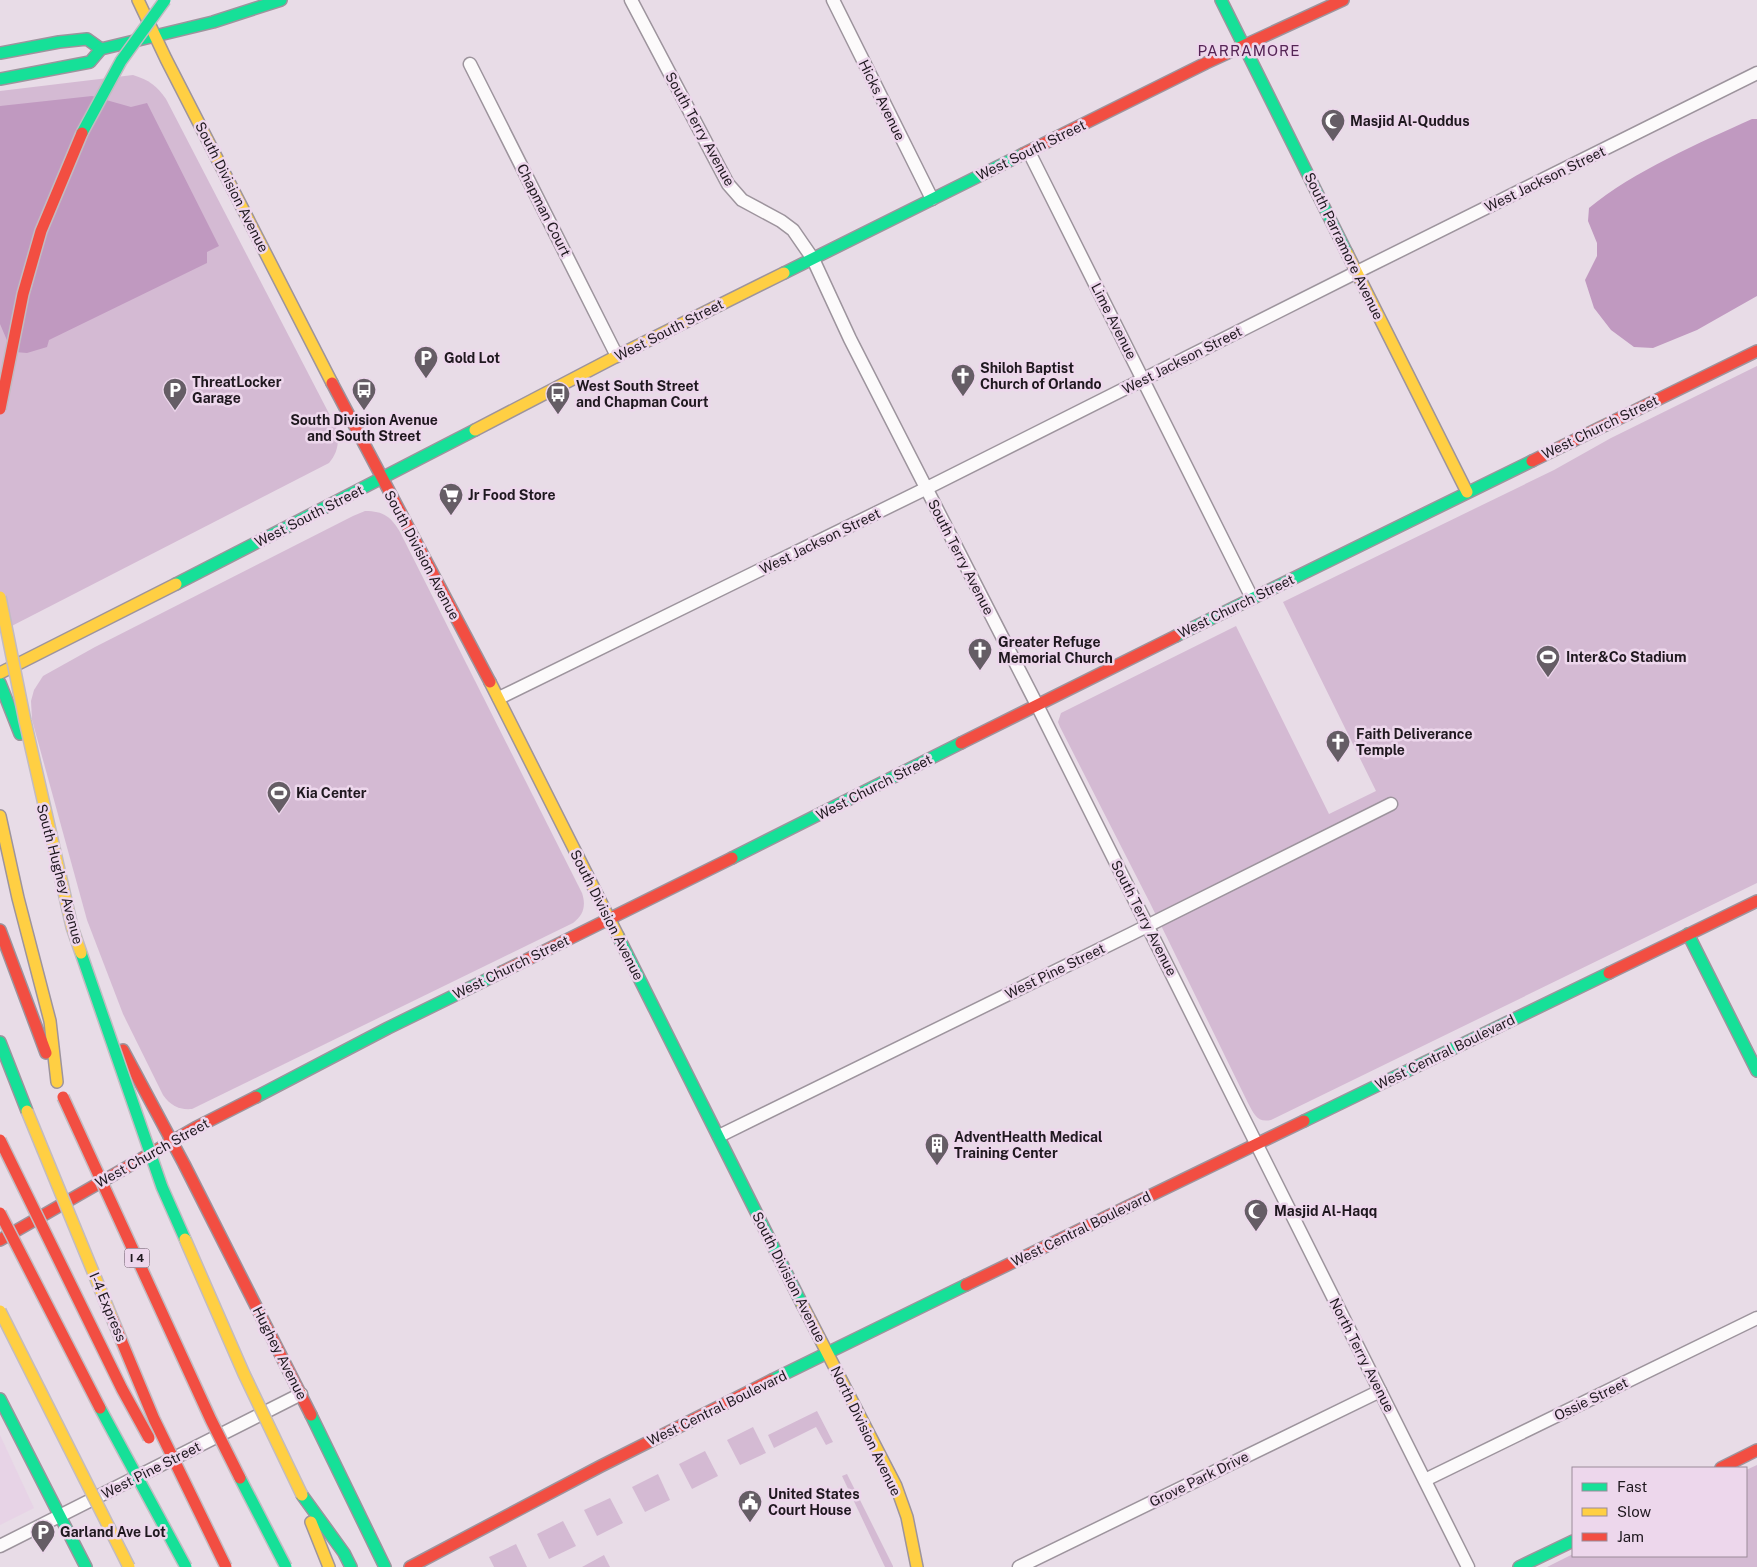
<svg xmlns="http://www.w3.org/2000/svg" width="1757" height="1567" viewBox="0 0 1757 1567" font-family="'Public Sans',sans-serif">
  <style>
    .built { fill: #e7d3e6 }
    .green { fill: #d4bad3 }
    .water { fill: #c099c0 }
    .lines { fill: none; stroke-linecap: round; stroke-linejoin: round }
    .street-casing { stroke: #9d949d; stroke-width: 15 }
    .fast-casing { stroke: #9d949d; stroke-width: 14 }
    .slow-casing { stroke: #9d949d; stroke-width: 14 }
    .jam-casing { stroke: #9d949d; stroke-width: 14 }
    .street { stroke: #fcfafb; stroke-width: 12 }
    .fast { stroke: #16e098; stroke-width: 11 }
    .slow { stroke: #ffcf43; stroke-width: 11 }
    .jam { stroke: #f24e42; stroke-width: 11 }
    .fast-bridge-casing { stroke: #c2bbc1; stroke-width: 14; stroke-linecap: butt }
    .slow-bridge-casing { stroke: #c2bbc1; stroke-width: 14; stroke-linecap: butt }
    .jam-bridge-casing { stroke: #c2bbc1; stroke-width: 14; stroke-linecap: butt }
    .fast-bridge { stroke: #16e098; stroke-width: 11 }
    .slow-bridge { stroke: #ffcf43; stroke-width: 11 }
    .jam-bridge { stroke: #f24e42; stroke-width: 11 }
    .labels { text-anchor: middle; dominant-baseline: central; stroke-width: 5; stroke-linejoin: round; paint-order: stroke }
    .shield { fill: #edd7ec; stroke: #5d515c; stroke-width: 1 }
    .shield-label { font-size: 12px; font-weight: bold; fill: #1f181f }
    .street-label { font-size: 14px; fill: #1f181f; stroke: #edd7ec }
    .poi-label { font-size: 14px; font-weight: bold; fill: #1f181f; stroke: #edd7ec; text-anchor: start }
    .neighbourhood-label { font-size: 15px; letter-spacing: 1px; fill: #552455; stroke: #edd7ec }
  </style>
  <rect width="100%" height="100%" fill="#e8dce7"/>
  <path class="built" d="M0,1435L34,1508L0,1525Z"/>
  <g class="green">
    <path d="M133,75C149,80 157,86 166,99L337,429C339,443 338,452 329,463L0,632V91Z"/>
    <path d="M1757,366V883L1271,1120C1257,1123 1254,1114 1248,1103L1150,903L1060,727L1058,722L1061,713L1236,626L1329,814L1376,791L1283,602L1554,470L1611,438Z"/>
    <path d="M365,511C384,511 391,517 400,532L582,893C586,905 584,915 573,923L192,1109C179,1110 171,1106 163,1095L123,1014L87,920L32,720L31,701L34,690L43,676L95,647L353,516Z"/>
    <path d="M817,1411L833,1442L826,1445L816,1427L774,1448L768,1435Z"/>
    <path d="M753,1427L766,1453L740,1465L727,1440Z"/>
    <path d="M705,1451L718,1476L692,1489L679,1464Z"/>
    <path d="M1757,1465V1567H1547L1573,1554V1556H1746V1470Z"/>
    <path d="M658,1474L670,1500L645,1512L632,1487Z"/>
    <path d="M847,1474L893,1566V1567H885L842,1476Z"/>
    <path d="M610,1498L623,1523L597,1536L584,1510Z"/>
    <path d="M563,1521L576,1546L549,1559L537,1534Z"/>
    <path d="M516,1544L527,1567H494L489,1557Z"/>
    <path d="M604,1555L610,1567H582Z"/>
  </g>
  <g class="water">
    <path d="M92,96L131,107L147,103L219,246L207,252V263L49,340L47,347L27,353L15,352L9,345L0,324V106Z"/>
    <path d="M1752,119H1757V296L1697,330L1653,348L1634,347L1611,330L1594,308L1585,280L1597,256V243L1588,221L1589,208C1634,171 1699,143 1752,119Z"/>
  </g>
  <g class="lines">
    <defs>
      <g id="street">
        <path d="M631,0L728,184L742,200L781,221L793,230L813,259L850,339L1037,705L1468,1567"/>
        <path d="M833,0L932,199"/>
        <path d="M470,64L617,356"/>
        <path d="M1029,152L1252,598"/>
        <path d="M499,698L925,489L1357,272L1757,73"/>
        <path d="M719,1136L1131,934L1391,804"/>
        <path d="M1425,1480L1757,1318"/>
        <path d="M0,1546L301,1394"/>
        <path d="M1019,1567L1380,1391"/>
      </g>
      <g id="fast">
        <path d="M1221,0L1347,253"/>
        <path d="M0,53L59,42L87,39L101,49"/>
        <path d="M0,79L90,62L101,49L213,22L281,0"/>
        <path d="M784,273L1023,154"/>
        <path d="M176,584L475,430"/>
        <path d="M1176,636L1532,461"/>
        <path d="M0,683L20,734"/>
        <path d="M732,858L961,743"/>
        <path d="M1688,934L1757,1071"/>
        <path d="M618,936L802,1304"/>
        <path d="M0,1042L27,1111"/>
        <path d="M256,1097L388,1028L502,972"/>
        <path d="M1304,1121L1609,973"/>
        <path d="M772,1380L966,1285"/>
        <path d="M0,1399L86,1567"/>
        <path d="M311,1415L385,1567"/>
        <path d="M302,1495L344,1553L351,1567"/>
        <path d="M1519,1567L1573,1541"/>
      </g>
      <g id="slow">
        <path d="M138,0L166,59L332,383"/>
        <path d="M1347,253L1467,492"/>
        <path d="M475,430L617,356L784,273"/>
        <path d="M0,673L176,584"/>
        <path d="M490,682L618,936"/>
        <path d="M0,816L18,898L50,1021L57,1082"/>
        <path d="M802,1304L896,1486L907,1517L917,1567"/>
        <path d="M311,1522L329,1567"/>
      </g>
      <g id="jam">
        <path d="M1023,154L1206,63L1343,0"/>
        <path d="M332,383L490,682"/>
        <path d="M1532,461L1757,351"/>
        <path d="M961,743L1176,636"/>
        <path d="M0,930L46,1053"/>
        <path d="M502,972L732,858"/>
        <path d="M1609,973L1757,901"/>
        <path d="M123,1050L184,1164L311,1415"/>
        <path d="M0,1240L195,1128L256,1097"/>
        <path d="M966,1285L1304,1121"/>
        <path d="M1721,1468L1757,1450"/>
        <path d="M410,1567L601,1466L772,1380"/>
      </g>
    </defs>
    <use href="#street" class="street-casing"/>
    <use href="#fast" class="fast-casing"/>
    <use href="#slow" class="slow-casing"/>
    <use href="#jam" class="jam-casing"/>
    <use href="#street" class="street"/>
    <use href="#fast" class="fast"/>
    <use href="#slow" class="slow"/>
    <use href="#jam" class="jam"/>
    <defs>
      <g id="fast-bridge">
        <path d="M82,133L121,61L165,0"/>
        <path d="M81,953L162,1187L185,1239"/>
        <path d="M100,1408L186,1567"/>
        <path d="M240,1478L286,1567"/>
      </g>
      <g id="slow-bridge">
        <path d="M0,597L25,721L72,927L81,953"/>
        <path d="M27,1111L112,1318"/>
        <path d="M185,1239L244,1374L302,1495"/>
        <path d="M0,1311L129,1567"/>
      </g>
      <g id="jam-bridge">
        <path d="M0,409L23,294L41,231L82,133"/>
        <path d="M63,1097L211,1420L240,1478"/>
        <path d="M0,1140L122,1389L149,1438"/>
        <path d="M0,1213L100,1408"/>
        <path d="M112,1318L154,1419L226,1567"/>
      </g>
    </defs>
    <use href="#fast-bridge" class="fast-bridge-casing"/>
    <use href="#slow-bridge" class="slow-bridge-casing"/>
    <use href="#jam-bridge" class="jam-bridge-casing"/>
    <use href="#fast-bridge" class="fast-bridge"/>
    <use href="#slow-bridge" class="slow-bridge"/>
    <use href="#jam-bridge" class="jam-bridge"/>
  </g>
  <defs>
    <symbol id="mosque-pin" viewBox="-11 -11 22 30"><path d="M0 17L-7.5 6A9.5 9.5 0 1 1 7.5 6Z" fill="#655d65" stroke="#edd7ec"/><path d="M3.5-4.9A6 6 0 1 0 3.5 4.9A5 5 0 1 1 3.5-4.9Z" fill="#fff"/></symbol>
    <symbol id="parking-pin" viewBox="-11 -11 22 30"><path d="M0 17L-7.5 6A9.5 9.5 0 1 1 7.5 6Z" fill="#655d65" stroke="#edd7ec"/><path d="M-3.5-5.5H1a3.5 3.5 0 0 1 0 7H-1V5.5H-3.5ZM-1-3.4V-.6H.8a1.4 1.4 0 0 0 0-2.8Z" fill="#fff"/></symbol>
    <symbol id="church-pin" viewBox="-11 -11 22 30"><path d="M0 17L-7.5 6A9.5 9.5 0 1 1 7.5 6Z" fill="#655d65" stroke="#edd7ec"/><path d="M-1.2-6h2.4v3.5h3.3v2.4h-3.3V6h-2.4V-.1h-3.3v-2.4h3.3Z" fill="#fff"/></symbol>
    <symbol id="bus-pin" viewBox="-11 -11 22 30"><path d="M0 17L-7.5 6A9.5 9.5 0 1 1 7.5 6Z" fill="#655d65" stroke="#edd7ec"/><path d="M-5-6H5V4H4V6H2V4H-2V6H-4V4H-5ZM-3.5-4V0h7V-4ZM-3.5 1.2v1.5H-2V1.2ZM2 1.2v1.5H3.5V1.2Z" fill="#fff"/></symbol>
    <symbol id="supermarket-pin" viewBox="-11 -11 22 30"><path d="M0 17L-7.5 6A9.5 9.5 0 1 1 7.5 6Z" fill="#655d65" stroke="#edd7ec"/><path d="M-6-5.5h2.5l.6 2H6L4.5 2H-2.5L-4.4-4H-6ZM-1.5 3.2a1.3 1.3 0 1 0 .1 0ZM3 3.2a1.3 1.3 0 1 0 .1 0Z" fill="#fff"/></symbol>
    <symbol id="stadium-pin" viewBox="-11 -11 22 30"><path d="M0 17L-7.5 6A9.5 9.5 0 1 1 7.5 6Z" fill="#655d65" stroke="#edd7ec"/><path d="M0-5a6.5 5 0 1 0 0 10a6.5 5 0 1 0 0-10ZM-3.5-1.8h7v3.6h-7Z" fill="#fff"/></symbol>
    <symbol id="building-pin" viewBox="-11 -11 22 30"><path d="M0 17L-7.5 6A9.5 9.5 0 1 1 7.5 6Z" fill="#655d65" stroke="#edd7ec"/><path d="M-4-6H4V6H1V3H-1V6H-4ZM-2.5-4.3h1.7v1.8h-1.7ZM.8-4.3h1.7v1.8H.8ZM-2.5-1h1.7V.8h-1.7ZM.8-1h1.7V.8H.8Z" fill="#fff"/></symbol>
    <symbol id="civic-pin" viewBox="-11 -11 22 30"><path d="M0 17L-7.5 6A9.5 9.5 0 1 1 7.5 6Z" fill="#655d65" stroke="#edd7ec"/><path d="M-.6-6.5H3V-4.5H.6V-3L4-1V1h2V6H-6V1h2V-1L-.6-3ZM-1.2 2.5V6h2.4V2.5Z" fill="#fff"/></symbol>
  </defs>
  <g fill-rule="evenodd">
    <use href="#mosque-pin" x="1319" y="107" width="28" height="38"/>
    <use href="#parking-pin" x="412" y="344" width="28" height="38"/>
    <use href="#church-pin" x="949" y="362" width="28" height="38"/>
    <use href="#parking-pin" x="161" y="376" width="28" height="38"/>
    <use href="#bus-pin" x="350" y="376" width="28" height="38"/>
    <use href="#bus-pin" x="544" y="380" width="28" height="38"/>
    <use href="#supermarket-pin" x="437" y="481" width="28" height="38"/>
    <use href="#church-pin" x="966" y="636" width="28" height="38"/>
    <use href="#stadium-pin" x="1534" y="643" width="28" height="38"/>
    <use href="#church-pin" x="1324" y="728" width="28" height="38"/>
    <use href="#stadium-pin" x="265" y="779" width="28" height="38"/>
    <use href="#building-pin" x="923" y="1131" width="28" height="38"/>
    <use href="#mosque-pin" x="1242" y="1197" width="28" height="38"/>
    <use href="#civic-pin" x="736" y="1488" width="28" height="38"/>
    <use href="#parking-pin" x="29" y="1518" width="28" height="38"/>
  </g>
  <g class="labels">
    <rect class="shield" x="124.5" y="1248.5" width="25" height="19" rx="4"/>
    <g class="shield-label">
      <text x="137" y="1258">I 4</text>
    </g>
    <g class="street-label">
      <text transform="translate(882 100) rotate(64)">Hicks Avenue</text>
      <text transform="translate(700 129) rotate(61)">South Terry Avenue</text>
      <text transform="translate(1031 150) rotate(-26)">West South Street</text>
      <text transform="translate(1545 179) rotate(-26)">West Jackson Street</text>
      <text transform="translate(232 187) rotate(63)">South Division Avenue</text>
      <text transform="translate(544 210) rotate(63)">Chapman Court</text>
      <text transform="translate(1344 246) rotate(64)">South Parramore Avenue</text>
      <text transform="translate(1114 321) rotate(63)">Lime Avenue</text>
      <text transform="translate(669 330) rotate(-27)">West South Street</text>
      <text transform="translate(1182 360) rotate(-27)">West Jackson Street</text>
      <text transform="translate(1600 427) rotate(-26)">West Church Street</text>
      <text transform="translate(309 516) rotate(-27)">West South Street</text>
      <text transform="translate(820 541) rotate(-26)">West Jackson Street</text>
      <text transform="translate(422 555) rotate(62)">South Division Avenue</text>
      <text transform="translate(961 557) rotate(63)">South Terry Avenue</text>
      <text transform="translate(1236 606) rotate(-26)">West Church Street</text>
      <text transform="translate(874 787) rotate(-27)">West Church Street</text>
      <text transform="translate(60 874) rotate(75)">South Hughey Avenue</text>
      <text transform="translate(607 915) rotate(63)">South Division Avenue</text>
      <text transform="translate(1144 918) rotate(63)">South Terry Avenue</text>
      <text transform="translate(511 967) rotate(-26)">West Church Street</text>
      <text transform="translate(1055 971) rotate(-26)">West Pine Street</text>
      <text transform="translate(1445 1052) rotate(-26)">West Central Boulevard</text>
      <text transform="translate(152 1153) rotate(-29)">West Church Street</text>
      <text transform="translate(1081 1229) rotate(-26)">West Central Boulevard</text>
      <text transform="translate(789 1277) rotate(63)">South Division Avenue</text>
      <text transform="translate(108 1307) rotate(67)">I-4 Express</text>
      <text transform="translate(280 1353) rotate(63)">Hughey Avenue</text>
      <text transform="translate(1362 1355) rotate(63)">North Terry Avenue</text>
      <text transform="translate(1591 1399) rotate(-26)">Ossie Street</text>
      <text transform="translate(717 1408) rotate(-26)">West Central Boulevard</text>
      <text transform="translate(866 1431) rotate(64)">North Division Avenue</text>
      <text transform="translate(151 1470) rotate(-27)">West Pine Street</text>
      <text transform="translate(1199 1479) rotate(-26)">Grove Park Drive</text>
    </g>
    <g class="poi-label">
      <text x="1350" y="121">Masjid Al-Quddus</text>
      <text x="444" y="358">Gold Lot</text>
      <text x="980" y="368">Shiloh Baptist<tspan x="980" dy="16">Church of Orlando</tspan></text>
      <text x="192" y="382">ThreatLocker<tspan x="192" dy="16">Garage</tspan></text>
      <text x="576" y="386">West South Street<tspan x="576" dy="16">and Chapman Court</tspan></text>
      <text x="364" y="420" text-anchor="middle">South Division Avenue<tspan x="364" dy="16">and South Street</tspan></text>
      <text x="468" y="495">Jr Food Store</text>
      <text x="998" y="642">Greater Refuge<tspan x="998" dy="16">Memorial Church</tspan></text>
      <text x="1566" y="657">Inter&amp;Co Stadium</text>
      <text x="1356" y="734">Faith Deliverance<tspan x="1356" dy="16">Temple</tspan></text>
      <text x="296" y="793">Kia Center</text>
      <text x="954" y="1137">AdventHealth Medical<tspan x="954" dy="16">Training Center</tspan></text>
      <text x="1274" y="1211">Masjid Al-Haqq</text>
      <text x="768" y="1494">United States<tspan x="768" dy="16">Court House</tspan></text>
      <text x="60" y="1532">Garland Ave Lot</text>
    </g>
    <g class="neighbourhood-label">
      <text x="1249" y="50">PARRAMORE</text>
    </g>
  </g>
  <rect x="1572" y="1467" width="175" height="90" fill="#edd7ec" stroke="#9b8b9a"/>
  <rect x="1582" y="1483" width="25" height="8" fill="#16e098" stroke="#9b8b9a"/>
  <text x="1617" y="1492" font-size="15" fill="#1f181f">Fast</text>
  <rect x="1582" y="1508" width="25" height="8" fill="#ffcf43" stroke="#9b8b9a"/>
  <text x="1617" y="1517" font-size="15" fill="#1f181f">Slow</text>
  <rect x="1582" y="1533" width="25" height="8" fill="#f24e42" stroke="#9b8b9a"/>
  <text x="1617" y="1542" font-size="15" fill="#1f181f">Jam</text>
</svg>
